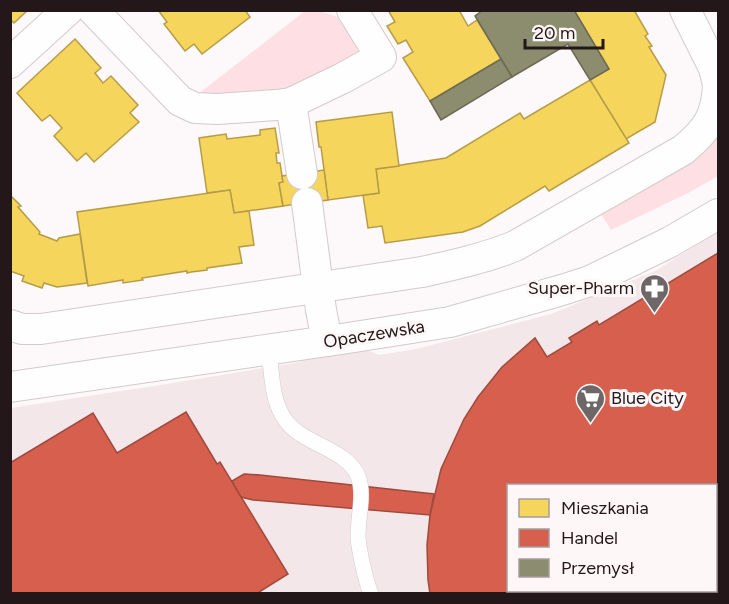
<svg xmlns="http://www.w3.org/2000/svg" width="729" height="604" viewBox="0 0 729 604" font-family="Figtree,sans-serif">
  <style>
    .built { fill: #f3e7e9; fill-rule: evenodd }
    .green { fill: #fddfe4 }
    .homes { fill: #f6d55c; stroke: #b79c48; stroke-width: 1.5 }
    .shops { fill: #d6604d; stroke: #a04a3d; stroke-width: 1.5; fill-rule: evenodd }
    .industry { fill: #8c8c6e; stroke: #6c6954; stroke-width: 1.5 }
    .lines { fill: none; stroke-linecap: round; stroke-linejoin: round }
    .service-casing { stroke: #d3cacb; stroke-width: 16 }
    .minor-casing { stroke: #d3cacb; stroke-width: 32 }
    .service { stroke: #fffefe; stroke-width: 15 }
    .minor { stroke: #fffefe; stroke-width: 30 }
    .labels { text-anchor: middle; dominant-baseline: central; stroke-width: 6; stroke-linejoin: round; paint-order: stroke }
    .poi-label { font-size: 18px; fill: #231719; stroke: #fef7f8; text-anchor: end }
    .street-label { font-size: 18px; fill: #231719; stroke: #fef7f8 }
  </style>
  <rect width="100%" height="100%" fill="#fdf8f9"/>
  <path class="built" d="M718,232V593L11,594V408L167,384L299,362L310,356L360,347L379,355L416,349L551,314L655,271ZM508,486H716V590H508Z"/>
  <g class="green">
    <path d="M305,11H319L348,20L362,41L352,65L291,93L197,95Z"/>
    <path d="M718,138V176L688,193L611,230L599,211Z"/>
  </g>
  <g class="homes">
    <path d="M10,10H28L14,23L10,19Z"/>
    <path d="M158,10H245L250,17L202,54L194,44L185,51L164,24L167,22Z"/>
    <path d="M388,10H459L468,26L477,20L501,59L430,101L403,58L413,52L406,40L398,44L387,26L395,22Z"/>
    <path d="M574,10H634L648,34L645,36L652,46L649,47L666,75L655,122L626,139L590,80L609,69Z"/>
    <path d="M75,39L101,68L95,73L103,83L111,76L138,105L130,113L139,122L94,162L86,153L77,161L54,136L62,128L50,115L42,121L17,93Z"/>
    <path d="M590,80L629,143L549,191L545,186L480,226L463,232L385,243L382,226L368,228L363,195L379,193L376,169L446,158L520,113L524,119Z"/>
    <path d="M392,112L399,166L376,169L379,193L328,200L321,147H319L316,122Z"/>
    <path d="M275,128L279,153H276L277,163H280L283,182L279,183L283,206L234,213L230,190L207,193L199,138L226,134L227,139L260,135V130Z"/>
    <path d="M324,170L328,200L283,206L279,183L283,182L282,176Z"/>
    <path d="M230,190L234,213L249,211L254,245L239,247L242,263L207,268V270L191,272L187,273V271L142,278L143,280L123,283V280L88,286L77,212Z"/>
    <path d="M10,195L21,206L18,207L40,232L39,234L57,241L59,238L80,234L87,283L57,287L44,283L42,288L22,281L24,276L10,271Z"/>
  </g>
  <g class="shops">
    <path d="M718,253V594H430L428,580L427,545L430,515L441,469L464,419L478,397L502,367L535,338L547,357L572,342L569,338L597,321L599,325ZM508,486H716V590H508Z"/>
    <path d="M186,412L217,464L220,462L288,574L256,594H10V463L93,413L117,453Z"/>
    <path d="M244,474L260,475L434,494L430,515L253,500L241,497L232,481Z"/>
  </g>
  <g class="industry">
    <path d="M483,10H574L609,69L590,80L568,44L512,77L475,16Z"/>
    <path d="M501,59L512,77L441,120L430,101Z"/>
  </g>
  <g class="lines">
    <defs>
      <path id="service" d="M269,350C272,373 271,401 286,421C303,444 348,450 358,476C365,494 358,516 358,535C358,547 366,582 371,594"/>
      <g id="minor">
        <path d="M93,10L180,101L195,108L217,109L276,105L291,103L343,78L381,57L352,10"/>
        <path d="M685,10L714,68L718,85"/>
        <path d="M10,63L68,10"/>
        <path d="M291,103L302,174"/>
        <path d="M307,203L321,310L327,341"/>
        <path d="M10,325L22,329H41L422,272C454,265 485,258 515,246L683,150C707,130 716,118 718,86"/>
        <path d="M10,387L348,338L450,322L562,290L590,281L670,242L718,214"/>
      </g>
    </defs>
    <use href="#service" class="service-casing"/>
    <use href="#minor" class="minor-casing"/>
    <use href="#service" class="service"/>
    <use href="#minor" class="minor"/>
  </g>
  <defs>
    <symbol id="pharmacy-pin" viewBox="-11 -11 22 30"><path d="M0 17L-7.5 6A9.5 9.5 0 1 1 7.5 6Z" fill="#6f6667" stroke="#fef7f8"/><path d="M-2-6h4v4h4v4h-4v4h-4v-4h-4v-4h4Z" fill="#fff"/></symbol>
    <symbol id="supermarket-pin" viewBox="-11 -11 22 30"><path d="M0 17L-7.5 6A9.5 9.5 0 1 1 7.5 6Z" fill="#6f6667" stroke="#fef7f8"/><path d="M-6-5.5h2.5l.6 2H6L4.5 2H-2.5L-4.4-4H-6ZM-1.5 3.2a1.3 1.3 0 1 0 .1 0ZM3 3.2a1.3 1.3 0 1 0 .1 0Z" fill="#fff"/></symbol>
  </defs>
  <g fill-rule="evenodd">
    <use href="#pharmacy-pin" x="638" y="272" width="33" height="45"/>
    <use href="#supermarket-pin" x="574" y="382" width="33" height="45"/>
  </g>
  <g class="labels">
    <g class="poi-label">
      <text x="634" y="288">Super-Pharm</text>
      <text x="611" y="398" text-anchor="start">Blue City</text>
    </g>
    <g class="street-label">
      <text transform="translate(374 334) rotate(-9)">Opaczewska</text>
    </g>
  </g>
  <rect width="729" height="604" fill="none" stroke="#231719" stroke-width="24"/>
  <rect x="507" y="484" width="210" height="108" fill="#fef7f8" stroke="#a69d9f" stroke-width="1.5"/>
  <rect x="519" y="499" width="30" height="18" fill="#f6d55c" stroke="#a69d9f" stroke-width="1.5"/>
  <text x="561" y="514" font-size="18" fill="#231719">Mieszkania</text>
  <rect x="519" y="529" width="30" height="18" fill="#d6604d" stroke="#a69d9f" stroke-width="1.5"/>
  <text x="561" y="544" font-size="18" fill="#231719">Handel</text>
  <rect x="519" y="559" width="30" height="18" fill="#8c8c6e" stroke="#a69d9f" stroke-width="1.5"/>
  <text x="561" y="574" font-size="18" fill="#231719">Przemysł</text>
  <path d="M525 39v9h78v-9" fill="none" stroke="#231719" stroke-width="3"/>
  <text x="534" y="39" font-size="18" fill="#231719" stroke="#fef7f8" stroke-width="4.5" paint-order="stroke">20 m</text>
</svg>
